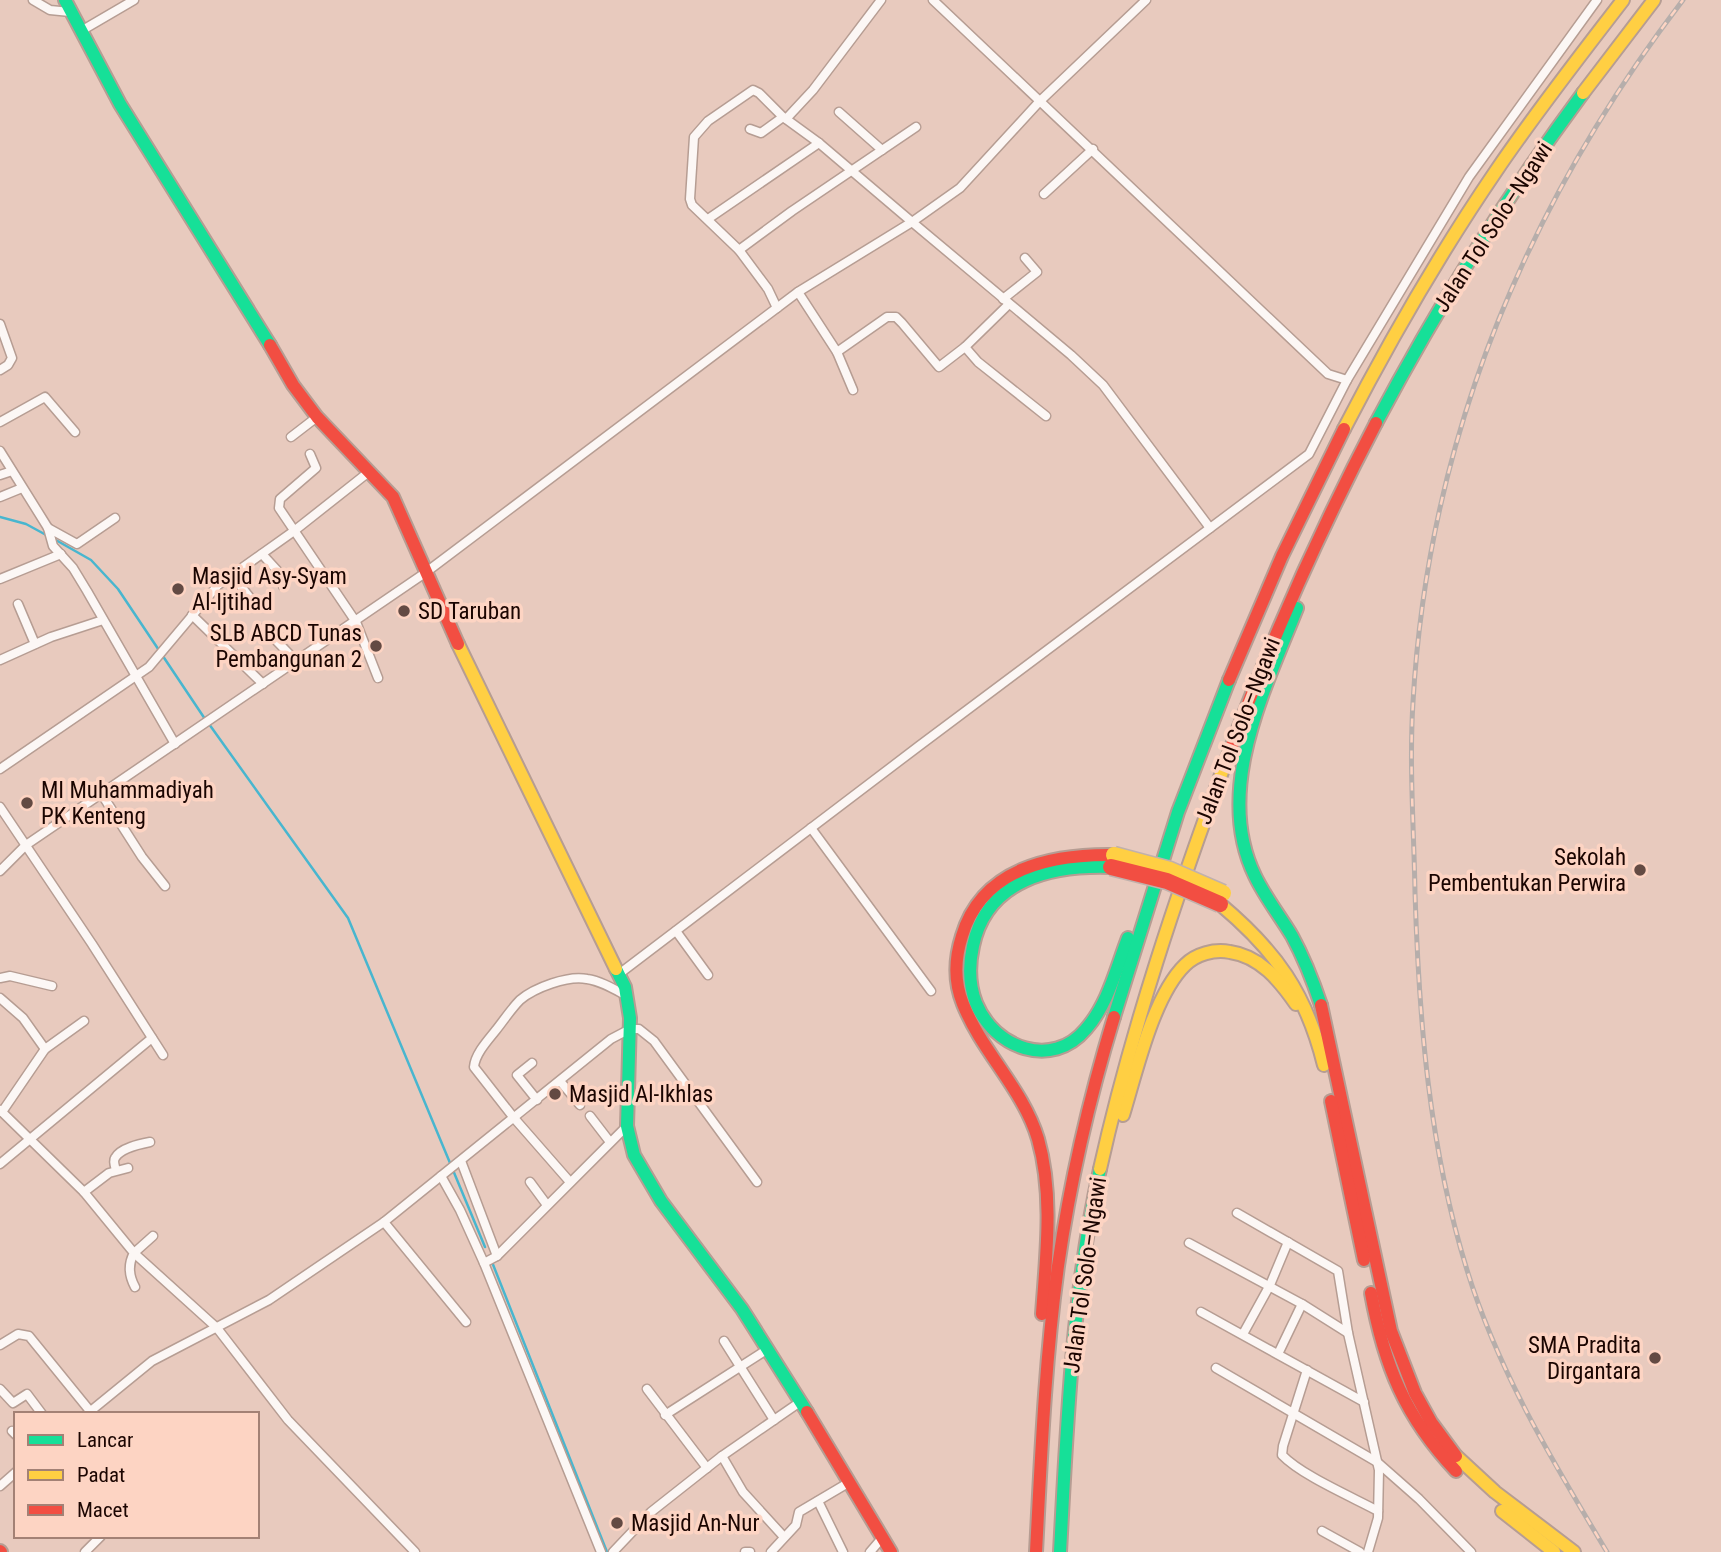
<svg xmlns="http://www.w3.org/2000/svg" width="1721" height="1552" viewBox="0 0 1721 1552" font-family="'Roboto Condensed',sans-serif">
  <style>
    .lines { fill: none; stroke-linecap: round; stroke-linejoin: round }
    .stream { stroke: #48b6cf; stroke-width: 2.5 }
    .street-casing { stroke: #b69d93; stroke-width: 11 }
    .fast-casing { stroke: #b69d93; stroke-width: 16 }
    .slow-casing { stroke: #b69d93; stroke-width: 16 }
    .jam-casing { stroke: #b69d93; stroke-width: 16 }
    .street { stroke: #fcf7f5; stroke-width: 8 }
    .fast { stroke: #16e098; stroke-width: 12 }
    .slow { stroke: #ffcf43; stroke-width: 12 }
    .jam { stroke: #f24e42; stroke-width: 12 }
    .rail-casing { stroke: #b6aeab; stroke-width: 5 }
    .rail { stroke: #fdd4c3; stroke-width: 2.5; stroke-dasharray: 8; stroke-linecap: butt }
    .slow-bridge-casing { stroke: #c1b1ac; stroke-width: 19; stroke-linecap: butt }
    .jam-bridge-casing { stroke: #c1b1ac; stroke-width: 19; stroke-linecap: butt }
    .slow-bridge { stroke: #ffcf43; stroke-width: 16 }
    .jam-bridge { stroke: #f24e42; stroke-width: 16 }
    .poi-dot { fill: #634a43; stroke: #fdd4c3; stroke-width: 2.5 }
    .labels { text-anchor: middle; dominant-baseline: central; stroke-width: 7; stroke-linejoin: round; paint-order: stroke }
    .street-label { font-size: 23px; fill: #1b0501; stroke: #fdd4c3 }
    .poi-label { font-size: 23px; fill: #1b0501; stroke: #fdd4c3; text-anchor: start }
  </style>
  <rect width="100%" height="100%" fill="#e8cabe"/>
  <g class="lines">
    <g class="stream">
      <path d="M0,517L26,524L48,536"/>
      <path d="M54,539L91,560L118,589L205,719"/>
      <path d="M209,724L348,918L485,1247"/>
      <path d="M492,1262L607,1552"/>
    </g>
    <defs>
      <g id="street">
        <path d="M33,0L50,10L70,12"/>
        <path d="M933,0L1328,374L1347,380"/>
        <path d="M81,31L134,0"/>
        <path d="M839,112L882,150"/>
        <path d="M786,119L819,143L912,222L1071,355L1103,385L1210,528"/>
        <path d="M750,129L761,133L783,117L786,119L813,90L881,0"/>
        <path d="M1044,194L1093,149"/>
        <path d="M708,219L819,143"/>
        <path d="M739,250L792,211L916,127"/>
        <path d="M798,292L837,352"/>
        <path d="M1003,299L1037,272L1025,258"/>
        <path d="M1009,304L965,347L978,362L1046,416"/>
        <path d="M777,308L768,289L739,250L692,205L690,199L694,137L708,121L753,90L759,93L783,117"/>
        <path d="M0,324L12,358L8,365L0,370"/>
        <path d="M853,390L837,352L887,317H896L902,323L939,367L965,347"/>
        <path d="M0,422L45,397L75,432"/>
        <path d="M291,437L317,417"/>
        <path d="M0,451L48,528L53,546L73,568L87,591L175,744"/>
        <path d="M310,454L316,468L280,499L279,508L356,622L378,678"/>
        <path d="M0,475L12,471"/>
        <path d="M0,497L22,488"/>
        <path d="M48,528L77,544L115,518"/>
        <path d="M262,554L284,578L283,586"/>
        <path d="M232,575L251,599"/>
        <path d="M0,579L61,554"/>
        <path d="M18,604L35,644"/>
        <path d="M192,615L263,684"/>
        <path d="M264,628L296,661"/>
        <path d="M0,660L51,637L103,620"/>
        <path d="M0,769L149,667L218,585L294,531L370,471"/>
        <path d="M101,793L142,857L165,886"/>
        <path d="M0,807L92,944L163,1055"/>
        <path d="M811,828L931,991"/>
        <path d="M0,871L26,845L425,573L798,292L912,222L960,188L1039,102L1146,0"/>
        <path d="M676,931L708,975"/>
        <path d="M619,974L919,746L1309,454L1347,380L1469,177L1597,0"/>
        <path d="M0,978L10,976L52,986"/>
        <path d="M0,998L23,1018L45,1049"/>
        <path d="M532,1063L517,1075L537,1100"/>
        <path d="M560,1081L580,1105"/>
        <path d="M0,1110L84,1192L134,1253C128,1264 129,1276 135,1287"/>
        <path d="M2,1112L45,1049L84,1021"/>
        <path d="M590,1116L610,1142"/>
        <path d="M461,1161L497,1256"/>
        <path d="M0,1164L152,1038"/>
        <path d="M116,1170C115,1167 113,1161 115,1158C120,1148 140,1144 150,1142"/>
        <path d="M441,1176L460,1210L484,1263L601,1552"/>
        <path d="M530,1182L547,1205"/>
        <path d="M570,1182L514,1118L474,1067C475,1054 488,1040 496,1030C504,1020 511,1009 520,1000C534,988 568,975 587,979C601,981 614,989 627,996"/>
        <path d="M84,1192L109,1173L128,1168"/>
        <path d="M1237,1213L1338,1271L1348,1333L1379,1470L1378,1518L1368,1552"/>
        <path d="M384,1222L466,1322"/>
        <path d="M153,1236L134,1253L217,1328L288,1420L415,1552"/>
        <path d="M1189,1243L1302,1304L1348,1333"/>
        <path d="M484,1263L497,1256L627,1126"/>
        <path d="M1201,1312L1364,1402"/>
        <path d="M1243,1334L1270,1285L1288,1242"/>
        <path d="M724,1341L774,1420"/>
        <path d="M0,1345L18,1334L29,1336L90,1411"/>
        <path d="M1278,1354L1302,1304"/>
        <path d="M1216,1368L1377,1462L1419,1499L1471,1552"/>
        <path d="M1307,1370L1283,1446L1282,1455C1301,1475 1352,1497 1378,1511"/>
        <path d="M0,1389L13,1403L27,1394L42,1414"/>
        <path d="M647,1389L707,1468"/>
        <path d="M87,1414L152,1361L269,1300L384,1222L611,1039L630,1029H639L654,1041L757,1182"/>
        <path d="M665,1415L768,1349"/>
        <path d="M12,1431L16,1435"/>
        <path d="M722,1456L743,1492L784,1537"/>
        <path d="M0,1486L16,1472"/>
        <path d="M818,1501L843,1552"/>
        <path d="M1322,1531L1360,1552"/>
        <path d="M85,1552L101,1536"/>
        <path d="M613,1552L651,1512L722,1456L800,1402"/>
        <path d="M745,1552H750"/>
        <path d="M771,1552L796,1525L799,1512L848,1483"/>
        <path d="M870,1552L882,1538"/>
      </g>
      <g id="fast">
        <path d="M65,0L120,104L270,345"/>
        <path d="M1376,423C1437,308 1505,198 1583,93"/>
        <path d="M1297,608C1265,689 1213,790 1255,876C1265,897 1280,916 1292,936C1304,958 1313,981 1321,1005"/>
        <path d="M1111,867C1052,865 987,879 973,946C969,964 969,985 976,1003C994,1048 1052,1070 1086,1029C1108,1004 1116,969 1128,938"/>
        <path d="M616,969L625,987L630,1018L627,1126L634,1155L661,1201L742,1309L807,1412"/>
        <path d="M1114,1017L1178,812L1229,680"/>
        <path d="M1060,1552C1067,1424 1072,1294 1100,1169"/>
      </g>
      <g id="slow">
        <path d="M1583,93L1654,0"/>
        <path d="M1344,429C1390,340 1440,253 1496,171C1536,112 1580,56 1623,0"/>
        <path d="M458,644L616,969"/>
        <path d="M1220,904C1276,951 1306,993 1324,1065"/>
        <path d="M1123,1115C1136,1073 1153,996 1185,965C1196,954 1214,949 1230,952C1260,956 1280,981 1296,1004"/>
        <path d="M1100,1169C1131,1030 1177,894 1226,761"/>
        <path d="M1456,1456L1495,1492L1574,1552"/>
        <path d="M1502,1511L1554,1552"/>
      </g>
      <g id="jam">
        <path d="M270,345L293,385L317,417L393,497L458,644"/>
        <path d="M1229,680L1282,556L1344,429"/>
        <path d="M1226,761C1269,645 1319,532 1376,423"/>
        <path d="M1321,1005L1391,1331L1415,1393L1431,1422L1456,1456"/>
        <path d="M1331,1101L1364,1260"/>
        <path d="M1371,1293C1384,1365 1405,1417 1456,1471"/>
        <path d="M1042,1314C1046,1257 1054,1195 1038,1139C1023,1089 982,1052 963,1004C954,982 955,958 962,936C982,868 1052,854 1114,855"/>
        <path d="M807,1412L891,1552"/>
        <path d="M0,1551L1,1552"/>
        <path d="M1036,1552C1041,1457 1045,1361 1058,1266C1070,1182 1089,1099 1114,1017"/>
      </g>
    </defs>
    <use href="#street" class="street-casing"/>
    <use href="#fast" class="fast-casing"/>
    <use href="#slow" class="slow-casing"/>
    <use href="#jam" class="jam-casing"/>
    <use href="#street" class="street"/>
    <use href="#fast" class="fast"/>
    <use href="#slow" class="slow"/>
    <use href="#jam" class="jam"/>
    <defs>
      <path id="rail" d="M1607,1552C1553,1462 1498,1371 1467,1270C1429,1147 1419,1021 1415,893C1414,830 1409,766 1413,702C1428,441 1525,207 1683,0"/>
    </defs>
    <use href="#rail" class="rail-casing"/>
    <use href="#rail" class="rail"/>
    <defs>
      <path id="slow-bridge" d="M1114,855L1170,870L1223,893"/>
      <path id="jam-bridge" d="M1111,867L1167,881L1220,904"/>
    </defs>
    <use href="#slow-bridge" class="slow-bridge-casing"/>
    <use href="#jam-bridge" class="jam-bridge-casing"/>
    <use href="#slow-bridge" class="slow-bridge"/>
    <use href="#jam-bridge" class="jam-bridge"/>
  </g>
  <g class="poi-dot">
    <circle cx="178" cy="589" r="7"/>
    <circle cx="404" cy="611" r="7"/>
    <circle cx="376" cy="646" r="7"/>
    <circle cx="27" cy="803" r="7"/>
    <circle cx="1640" cy="870" r="7"/>
    <circle cx="555" cy="1094" r="7"/>
    <circle cx="1655" cy="1358" r="7"/>
    <circle cx="617" cy="1523" r="7"/>
  </g>
  <g class="labels">
    <g class="street-label">
      <text transform="translate(1493 227) rotate(-57)">Jalan Tol Solo–Ngawi</text>
      <text transform="translate(1238 731) rotate(-69)">Jalan Tol Solo–Ngawi</text>
      <text transform="translate(1085 1275) rotate(-82)">Jalan Tol Solo–Ngawi</text>
    </g>
    <g class="poi-label">
      <text x="192" y="576">Masjid Asy-Syam<tspan x="192" dy="26">Al-Ijtihad</tspan></text>
      <text x="418" y="611">SD Taruban</text>
      <text x="362" y="633" text-anchor="end">SLB ABCD Tunas<tspan x="362" dy="26">Pembangunan 2</tspan></text>
      <text x="41" y="790">MI Muhammadiyah<tspan x="41" dy="26">PK Kenteng</tspan></text>
      <text x="1626" y="857" text-anchor="end">Sekolah<tspan x="1626" dy="26">Pembentukan Perwira</tspan></text>
      <text x="569" y="1094">Masjid Al-Ikhlas</text>
      <text x="1641" y="1345" text-anchor="end">SMA Pradita<tspan x="1641" dy="26">Dirgantara</tspan></text>
      <text x="631" y="1523">Masjid An-Nur</text>
    </g>
  </g>
  <rect x="14" y="1412" width="245" height="126" fill="#fdd4c3" stroke="#a38175" stroke-width="2"/>
  <rect x="28" y="1435" width="35" height="10" fill="#16e098" stroke="#a38175" stroke-width="2"/>
  <text x="77" y="1447" font-size="21" fill="#1b0501">Lancar</text>
  <rect x="28" y="1470" width="35" height="10" fill="#ffcf43" stroke="#a38175" stroke-width="2"/>
  <text x="77" y="1482" font-size="21" fill="#1b0501">Padat</text>
  <rect x="28" y="1505" width="35" height="10" fill="#f24e42" stroke="#a38175" stroke-width="2"/>
  <text x="77" y="1517" font-size="21" fill="#1b0501">Macet</text>
</svg>
